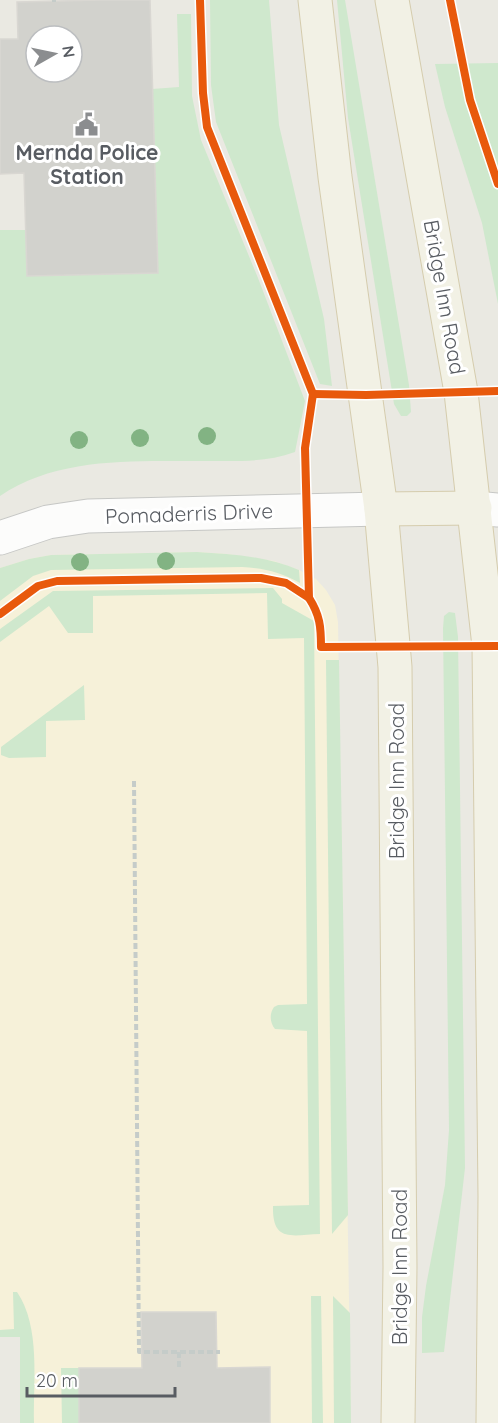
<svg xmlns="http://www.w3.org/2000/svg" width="498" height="1423" viewBox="0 0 498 1423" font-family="Quicksand,sans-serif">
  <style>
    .commercial { fill: #f6f1d9 }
    .green { fill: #cfe8cd }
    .building { fill: #d2d2cd; stroke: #d9d7d2; stroke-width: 1.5; fill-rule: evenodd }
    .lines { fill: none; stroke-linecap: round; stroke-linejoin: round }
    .minor-casing { stroke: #c6c7c5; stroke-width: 35 }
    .major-casing { stroke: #d5ccad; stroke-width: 35 }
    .path { stroke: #c5ccc9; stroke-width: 4; stroke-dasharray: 6 3; stroke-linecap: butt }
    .minor { stroke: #fcfcfb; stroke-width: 33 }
    .major { stroke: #f2f1e5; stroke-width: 33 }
    .cycleway-casing { stroke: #fff; stroke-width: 11 }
    .cycleway { stroke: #e8590c; stroke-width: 8 }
    .tree { fill: #82b383 }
    .labels { text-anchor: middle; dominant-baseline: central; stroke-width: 6; stroke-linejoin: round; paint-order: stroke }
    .poi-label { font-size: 21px; font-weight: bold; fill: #585c62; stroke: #fff }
    .street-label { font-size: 21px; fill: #585c62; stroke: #fff }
  </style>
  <rect width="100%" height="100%" fill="#eae9e2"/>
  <path class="commercial" d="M197,552L227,554L274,561L299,570L316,579L326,590L335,605L338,622L351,1423H20V1337H0V568L29,559L51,555Z"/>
  <g class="green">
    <path d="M210,0H269L279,125L324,319L332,386L320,384L216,122L211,85Z"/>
    <path d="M337,0H345L409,385L411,412L407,416H401L394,404L348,118Z"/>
    <path d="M177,14H191L192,96L201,140L258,278L305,401L295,452C268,462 242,461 214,461C143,462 62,454 0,496V230H26L28,276L158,273L152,89L179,87Z"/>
    <path d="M498,63V304L482,223L445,107L435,64Z"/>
    <path d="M197,552C231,554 267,556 299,570L300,583C281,572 264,568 242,567L51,570L33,576L0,601V568L29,559L51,555Z"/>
    <path d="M273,588L282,599V603L314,621L320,1234C292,1235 272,1243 273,1206L309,1205L307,1031L275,1029C270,1023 269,1014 274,1007L278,1005L307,1004L304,638L268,639L267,593L93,596V633H68L49,606L0,642V629L53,591Z"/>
    <path d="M449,612L455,613L458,637L465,1168L444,1352L422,1353V1317L426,1286L445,1185L449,1130L443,628L444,616Z"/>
    <path d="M326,660H339L348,1215L332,1234Z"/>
    <path d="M84,685L85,720L46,721V757L9,758L1,755V747Z"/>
    <path d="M13,1292H17C41,1327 33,1382 34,1423H20V1337H0V1330L14,1329Z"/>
    <path d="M311,1296H321L323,1423H312Z"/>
    <path d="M333,1296L350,1313L351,1423H334Z"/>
    <path d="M61,1368H79V1423H62Z"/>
  </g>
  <g class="building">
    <path d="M100,0H150L158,273L27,276L24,173L0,174V39H18L17,2ZM36,36H72V72H36Z"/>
    <path d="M141,1312H216L217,1368L270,1367V1423H79V1368H142Z"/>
  </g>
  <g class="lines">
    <defs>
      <g id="minor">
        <path d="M475,508L498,510"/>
        <path d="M0,538L48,522L88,516L381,509"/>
      </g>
      <g id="major">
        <path d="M315,0L335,177L381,509L395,667L400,1267L398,1423"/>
        <path d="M392,0L461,392L489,646L495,1196L493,1423"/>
        <path d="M381,509L475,508"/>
      </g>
    </defs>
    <use href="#minor" class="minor-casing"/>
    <use href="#major" class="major-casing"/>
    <g class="path">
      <path d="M54,0V2"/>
      <path d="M134,781L139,1352H220"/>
      <path d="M179,1352V1368"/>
    </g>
    <use href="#minor" class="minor"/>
    <use href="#major" class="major"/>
    <defs>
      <g id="cycleway">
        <path d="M200,0L203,93L207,127L313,394L305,448L309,598C320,615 321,627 321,647L498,646"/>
        <path d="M450,0L470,100L498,184"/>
        <path d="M313,394L366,395L498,391"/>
        <path d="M0,614L38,586L57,581L261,578L286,583L309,598"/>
      </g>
    </defs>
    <use href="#cycleway" class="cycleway-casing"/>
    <use href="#cycleway" class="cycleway"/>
  </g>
  <g class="tree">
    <circle cx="207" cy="436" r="9"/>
    <circle cx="140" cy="438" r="9"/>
    <circle cx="79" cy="440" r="9"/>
    <circle cx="166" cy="561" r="9"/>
    <circle cx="80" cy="562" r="9"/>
  </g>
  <defs>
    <symbol id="civic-bare" viewBox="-9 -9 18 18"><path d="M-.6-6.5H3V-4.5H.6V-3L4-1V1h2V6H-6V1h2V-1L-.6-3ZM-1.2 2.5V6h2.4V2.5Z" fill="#8b8d8f" stroke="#fff" stroke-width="2.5" paint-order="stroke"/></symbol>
  </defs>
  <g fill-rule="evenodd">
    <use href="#civic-bare" x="70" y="108" width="33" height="33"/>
  </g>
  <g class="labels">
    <g class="poi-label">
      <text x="87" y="152">Mernda Police<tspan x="87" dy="24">Station</tspan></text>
    </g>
    <g class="street-label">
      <text transform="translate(445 297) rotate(80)">Bridge Inn Road</text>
      <text transform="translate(189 513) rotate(-2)">Pomaderris Drive</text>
      <text transform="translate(396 781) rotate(-90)">Bridge Inn Road</text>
      <text transform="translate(399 1267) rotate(-90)">Bridge Inn Road</text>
    </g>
  </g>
  <g transform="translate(54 54) rotate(81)"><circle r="28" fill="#ffffff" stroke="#bcbec0" stroke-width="1.5"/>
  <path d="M0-4.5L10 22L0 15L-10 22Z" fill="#8b8d8f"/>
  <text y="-9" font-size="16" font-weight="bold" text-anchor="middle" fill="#585c62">N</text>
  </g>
  <path d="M27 1387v9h148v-9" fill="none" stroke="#585c62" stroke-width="3"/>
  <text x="36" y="1387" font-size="18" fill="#585c62" stroke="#ffffff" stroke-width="4.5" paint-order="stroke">20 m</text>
</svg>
